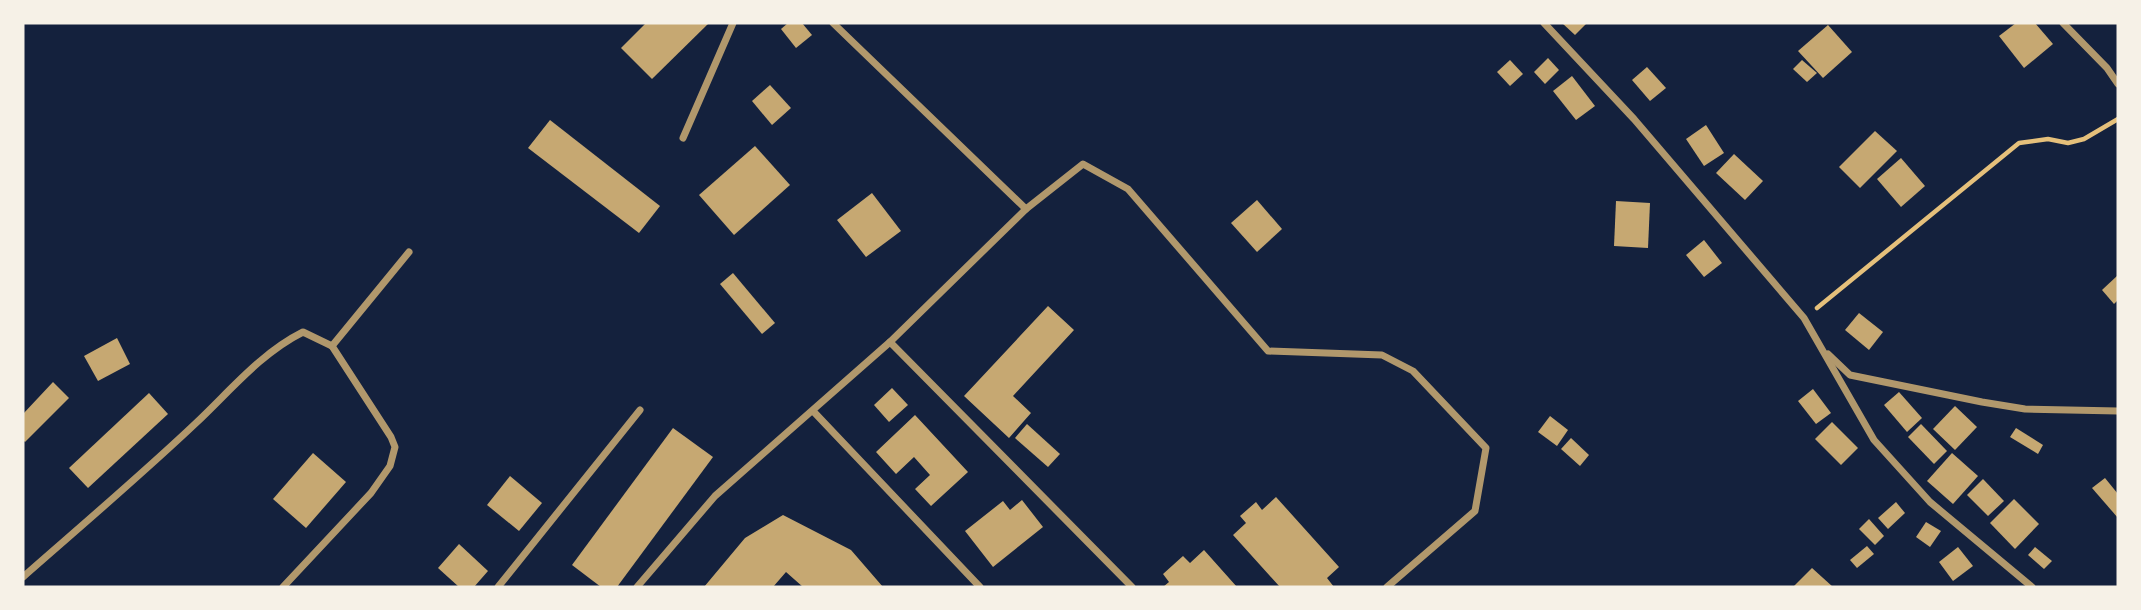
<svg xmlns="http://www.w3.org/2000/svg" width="2141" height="610" viewBox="0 0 2141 610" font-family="Arial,sans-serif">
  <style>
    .building { fill: #c6a872 }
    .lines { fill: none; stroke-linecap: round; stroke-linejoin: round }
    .path { stroke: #e5c07b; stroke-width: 4.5 }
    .minor { stroke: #b1986c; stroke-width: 7 }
  </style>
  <rect width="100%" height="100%" fill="#14213d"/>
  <g class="building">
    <path d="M646,23H709L652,79L621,48Z"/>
    <path d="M788,23H802L812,35L796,48L781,29Z"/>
    <path d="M1562,23H1587L1575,35Z"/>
    <path d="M2016,23H2035L2053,44L2024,68L1999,36Z"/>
    <path d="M1828,25L1852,52L1823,78L1798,51Z"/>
    <path d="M1548,58L1559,70L1545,84L1534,72Z"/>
    <path d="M1510,60L1523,74L1510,86L1497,72Z"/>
    <path d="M1802,60L1817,73L1807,82L1793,69Z"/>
    <path d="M1647,67L1666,88L1650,101L1632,80Z"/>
    <path d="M1572,76L1595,106L1576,120L1553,91Z"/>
    <path d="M770,85L791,108L772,125L752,101Z"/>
    <path d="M550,120L660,206L639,233L528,148Z"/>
    <path d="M1706,125L1724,153L1704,166L1686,139Z"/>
    <path d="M1875,131L1897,151L1860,188L1839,167Z"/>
    <path d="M755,146L790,185L734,235L699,195Z"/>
    <path d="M1734,154L1763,181L1745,200L1716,173Z"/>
    <path d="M1901,158L1925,186L1901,207L1877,179Z"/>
    <path d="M872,193L901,231L866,257L837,220Z"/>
    <path d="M1257,200L1282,229L1257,252L1231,223Z"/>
    <path d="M1616,201L1650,203L1648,248L1614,246Z"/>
    <path d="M1704,240L1722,263L1704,277L1686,255Z"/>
    <path d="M733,273L775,323L762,334L720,284Z"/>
    <path d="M2118,275V300L2114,304L2102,290Z"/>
    <path d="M1048,306L1074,330L1013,396L1031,413L1009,438L964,396Z"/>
    <path d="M1859,313L1883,332L1869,350L1845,330Z"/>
    <path d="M117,338L130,364L98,381L84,356Z"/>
    <path d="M53,382L69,398L25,442L23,440V414Z"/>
    <path d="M892,388L908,405L889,422L874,405Z"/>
    <path d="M1813,389L1831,413L1816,424L1798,401Z"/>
    <path d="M1899,392L1922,418L1907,432L1884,405Z"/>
    <path d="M149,393L168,414L88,488L69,468Z"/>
    <path d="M1955,406L1977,427L1955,450L1933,429Z"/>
    <path d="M915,415L968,472L931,506L915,489L930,475L914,457L896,474L876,452Z"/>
    <path d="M1550,416L1568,430L1557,446L1538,432Z"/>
    <path d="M1832,422L1858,448L1841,465L1815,439Z"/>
    <path d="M1027,424L1060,454L1048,467L1015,438Z"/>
    <path d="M1921,424L1947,451L1934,464L1908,437Z"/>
    <path d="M673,428L713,457L617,587H601L572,565Z"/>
    <path d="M2016,428L2043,445L2038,454L2010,437Z"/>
    <path d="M1571,438L1589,455L1580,466L1561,449Z"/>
    <path d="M313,453L346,482L306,528L273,499Z"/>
    <path d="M1952,453L1978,476L1953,504L1927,481Z"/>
    <path d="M510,476L542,503L519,531L487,505Z"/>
    <path d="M2105,478L2118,494V518L2092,488Z"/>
    <path d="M1983,479L2004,501L1988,516L1967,495Z"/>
    <path d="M1276,497L1339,567L1327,578L1334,587H1280L1233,535L1246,523L1240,516L1256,502L1262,510Z"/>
    <path d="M2014,499L2039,524L2015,549L1990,523Z"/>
    <path d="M1022,500L1043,527L993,567L965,531L1003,501L1010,510Z"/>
    <path d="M1896,502L1905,513L1888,529L1878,518Z"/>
    <path d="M783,515L851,550L883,587H803L786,572L773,587H704L745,538Z"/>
    <path d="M1869,519L1884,536L1875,545L1859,529Z"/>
    <path d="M1926,522L1941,531L1930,547L1916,537Z"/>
    <path d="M459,544L488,571L474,587H459L438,568Z"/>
    <path d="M1867,546L1874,554L1857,568L1850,560Z"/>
    <path d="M1958,547L1973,566L1953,581L1939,562Z"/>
    <path d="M2035,547L2052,561L2044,569L2028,555Z"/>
    <path d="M1204,550L1237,587H1163L1169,582L1163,574L1183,556L1190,563Z"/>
    <path d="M1812,568L1833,587H1793Z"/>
  </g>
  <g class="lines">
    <path class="path" d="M1817,308L2019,143L2048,139L2068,143L2084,139L2118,119"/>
    <g class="minor">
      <path d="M833,23L1026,209"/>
      <path d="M1544,23L1634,119L1804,318L1874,440L1930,502L2032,587"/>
      <path d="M2063,23L2107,68L2118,84"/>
      <path d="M683,138L733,23"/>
      <path d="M890,342L1132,587"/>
      <path d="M1828,354L1850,375L1982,402L2025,409L2118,411"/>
      <path d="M813,411L980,587"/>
      <path d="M23,577C81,526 140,476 196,423C230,391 261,353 303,332L332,346"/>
      <path d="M283,587L371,493L390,466L395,447L391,437L332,346L409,252"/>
      <path d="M498,587L640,410"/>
      <path d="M637,587L715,496L890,342L1026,209L1083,164L1128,189L1268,351L1382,355L1413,371L1486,448L1475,511L1387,587"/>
    </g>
  </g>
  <rect width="2141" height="610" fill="none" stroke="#f6f1e7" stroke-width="49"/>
</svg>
